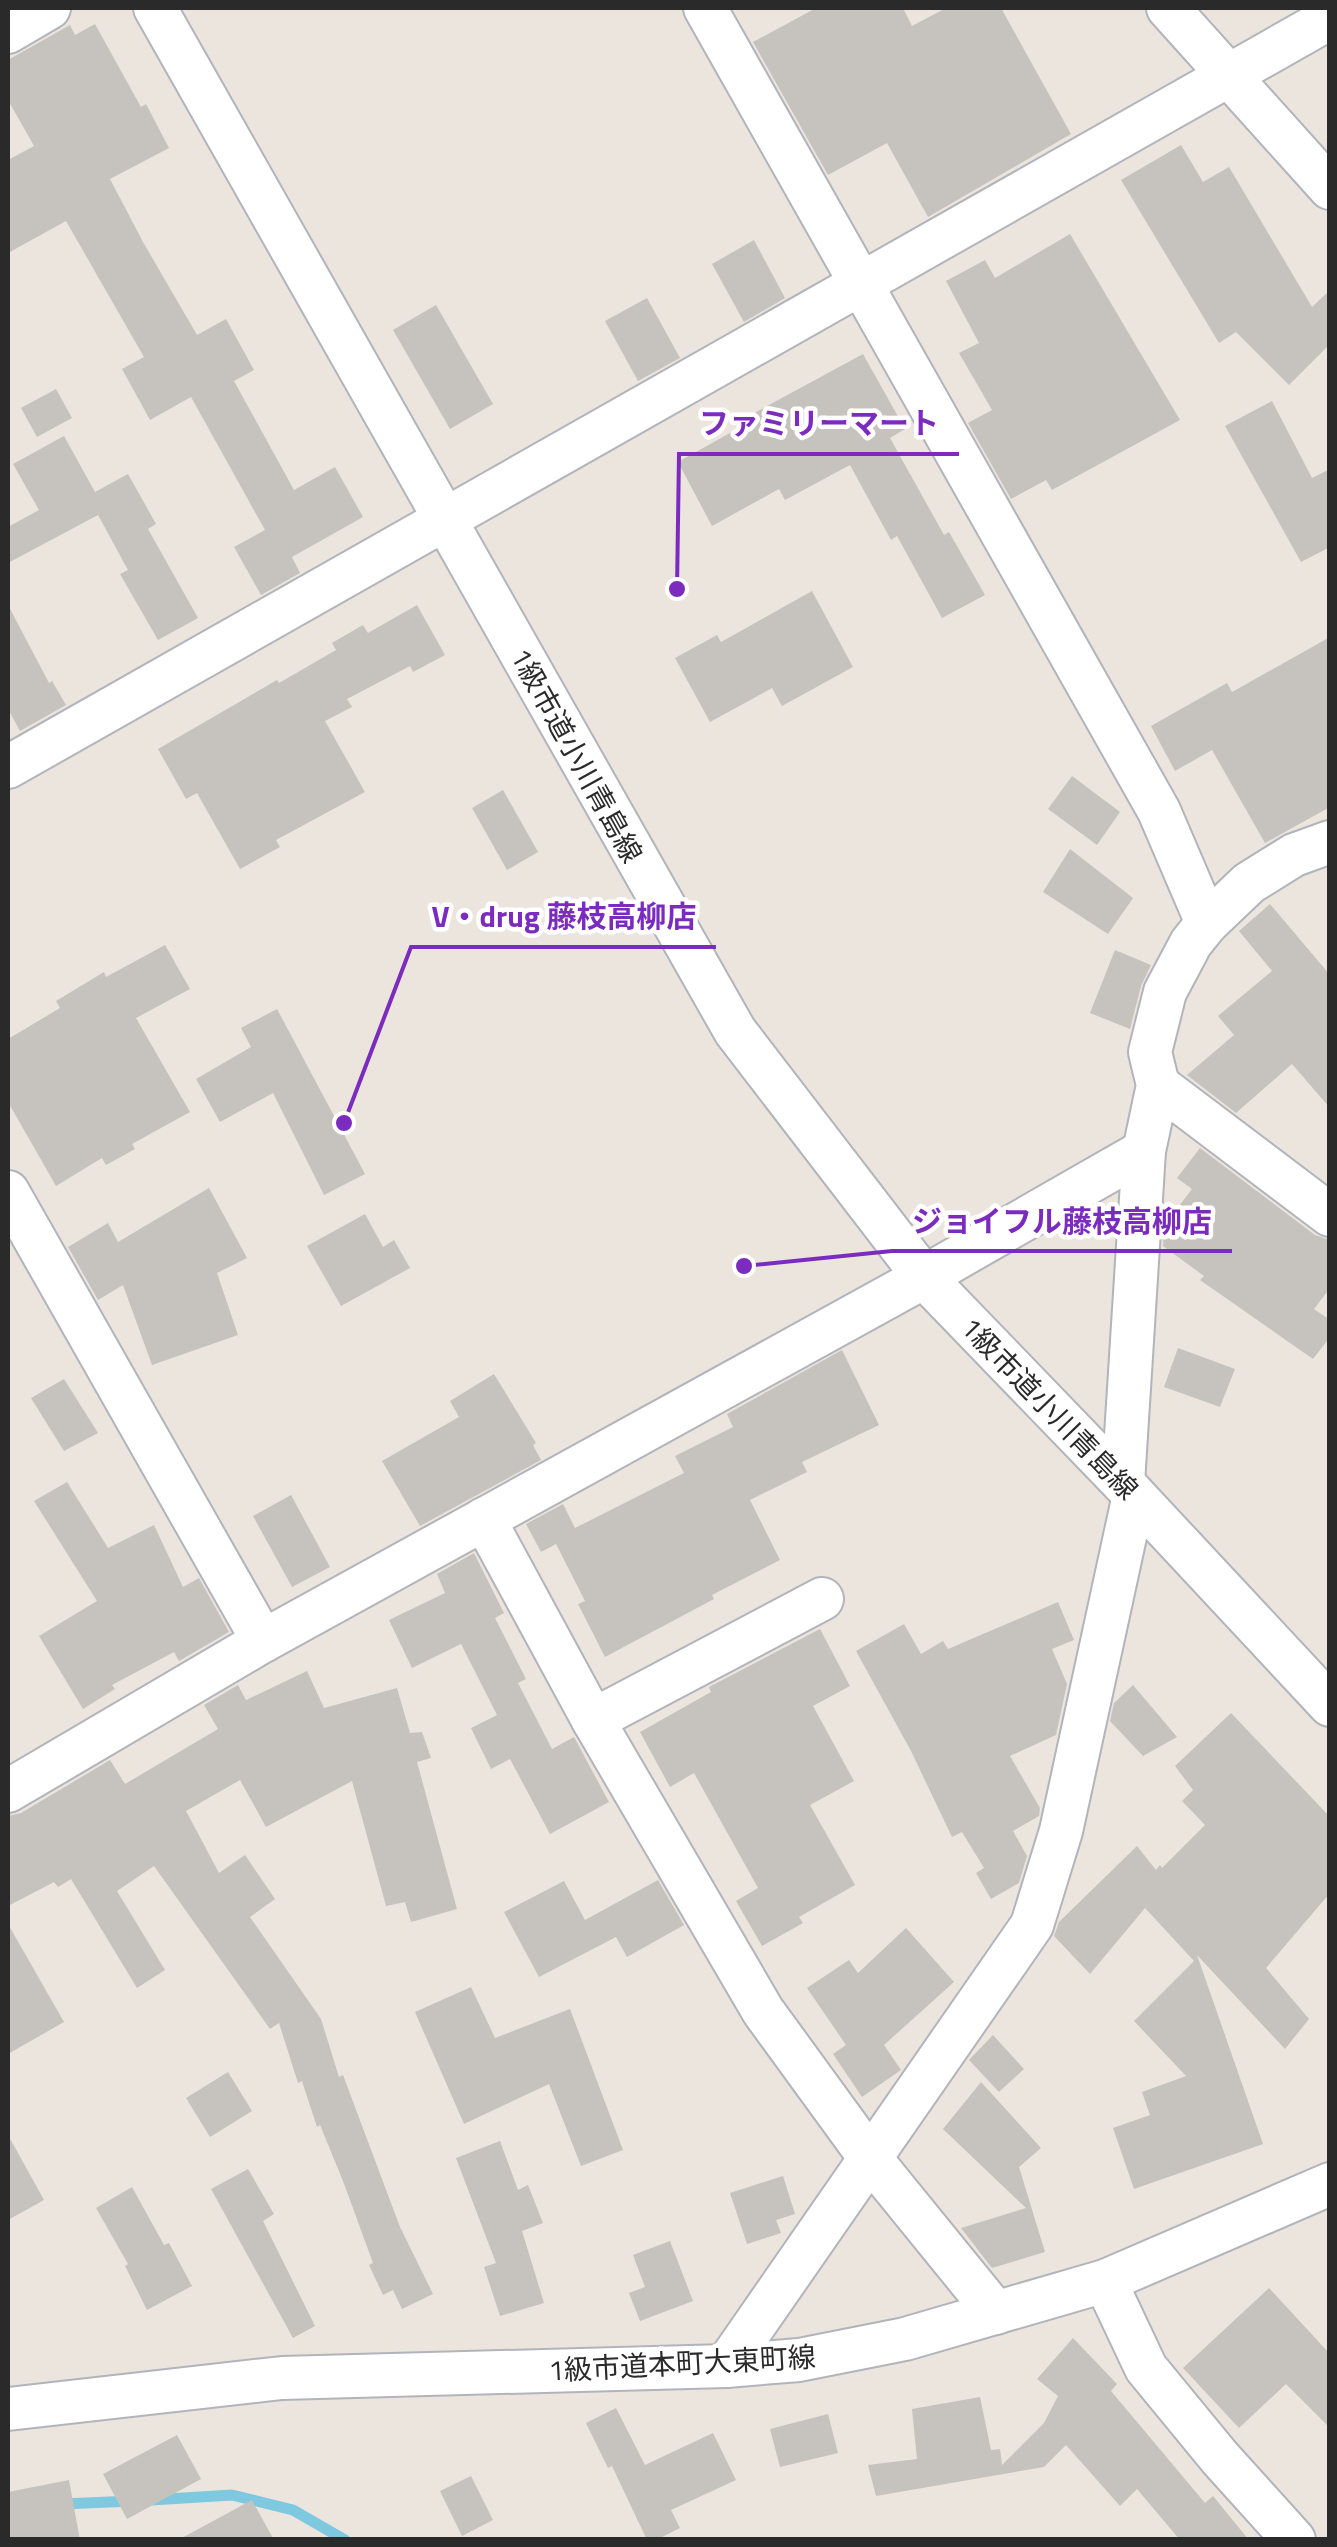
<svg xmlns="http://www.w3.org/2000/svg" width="1337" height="2547" viewBox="0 0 1337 2547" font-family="'Titillium Web','Noto Sans JP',sans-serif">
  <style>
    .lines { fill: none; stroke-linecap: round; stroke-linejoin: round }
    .stream { stroke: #7ec9e0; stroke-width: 11 }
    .building { fill: #c6c2bd }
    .minor-casing { stroke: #b2b4bc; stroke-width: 46 }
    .minor { stroke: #fff; stroke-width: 42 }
    .labels { text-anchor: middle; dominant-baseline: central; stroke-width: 9; stroke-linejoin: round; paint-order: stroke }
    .street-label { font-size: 28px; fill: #2a2a2a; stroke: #fff }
    .leader { fill: none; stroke: #7b2cbf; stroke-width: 4 }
    .callout-dot { fill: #7b2cbf; stroke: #fff; stroke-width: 4 }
    .callout-label { font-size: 30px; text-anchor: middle; font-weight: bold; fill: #7b2cbf; stroke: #fff; stroke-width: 9; stroke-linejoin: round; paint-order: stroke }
  </style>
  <rect width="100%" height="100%" fill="#ebe5de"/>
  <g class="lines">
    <g class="stream">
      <path d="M151,2500L232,2495L293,2510L345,2540"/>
      <path d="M62,2504L133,2501"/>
    </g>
  </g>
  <g class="building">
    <path d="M816,8H903L912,26L946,8H1001L1071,134L928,217L887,143L828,175L753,42Z"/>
    <path d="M95,24L141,107L146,104L169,148L110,179L143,242L197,335L226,319L254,370L234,381L294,490L335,467L363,517L292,557L300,573L261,595L234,547L265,530L191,397L150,420L122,369L144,357L66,221L8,253V160L34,146L8,100V60L70,25L75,35Z"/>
    <path d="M1181,145L1203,182L1229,167L1312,307L1330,290V344L1289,385L1236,332L1219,343L1121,180Z"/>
    <path d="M1070,234L1180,420L1052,490L1046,480L1011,499L968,423L992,410L959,353L979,343L946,281L985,260L995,278Z"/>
    <path d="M754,240L785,298L744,322L712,264Z"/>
    <path d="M647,298L680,358L638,381L605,321Z"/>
    <path d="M436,305L493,404L450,429L393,330Z"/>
    <path d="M863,354L905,429L890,438L944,535L949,532L985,595L942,618L897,536L891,540L850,465L785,500L779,489L712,526L678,462L746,424L743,419Z"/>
    <path d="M56,389L72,418L37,437L21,408Z"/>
    <path d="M1272,401L1312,478L1330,469V547L1301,562L1225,426Z"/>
    <path d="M64,436L95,492L128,474L156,524L148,529L198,618L158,640L120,574L128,570L98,515L8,563V527L39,510L13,464Z"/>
    <path d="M812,591L853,667L782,706L772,688L710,722L675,658L717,635L721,642Z"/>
    <path d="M8,605L49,683L52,681L66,705L20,731L8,709Z"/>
    <path d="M417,605L445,655L413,672L410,666L347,699L352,707L325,721L365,792L276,840L280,847L240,869L197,793L186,799L158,749L277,680L279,683L336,650L332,643L363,625L368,633Z"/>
    <path d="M1330,637V807L1265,843L1212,750L1175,771L1151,726L1227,683L1232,692Z"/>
    <path d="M1072,776L1120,812L1097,845L1048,809Z"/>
    <path d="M503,790L538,852L507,870L472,808Z"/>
    <path d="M1070,849L1133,898L1108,934L1043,892Z"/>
    <path d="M1270,904L1330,975V1108L1292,1064L1236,1113L1187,1075L1234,1035L1218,1016L1272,971L1239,931Z"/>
    <path d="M165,945L190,989L136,1018L190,1112L132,1144L135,1149L106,1165L102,1158L56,1186L8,1102V1039L60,1008L56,1001L104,972L106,977Z"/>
    <path d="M1115,950L1151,965L1141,986L1130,1029L1090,1013Z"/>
    <path d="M277,1009L365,1174L324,1195L273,1093L220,1122L196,1079L251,1047L241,1028Z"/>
    <path d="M1200,1148L1315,1235L1330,1240V1288L1314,1309L1330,1320V1337L1313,1359L1200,1280L1204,1276L1163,1246L1164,1226L1192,1189L1177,1178Z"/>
    <path d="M209,1188L247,1258L217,1273L238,1335L152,1365L123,1285L98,1300L68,1247L108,1223L118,1242Z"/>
    <path d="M365,1214L383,1247L394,1240L410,1268L341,1306L307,1246Z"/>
    <path d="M1178,1348L1235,1369L1220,1407L1164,1387Z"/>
    <path d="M842,1350L879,1425L802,1462L807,1472L750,1500L780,1560L712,1595L714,1599L605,1657L578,1604L585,1601L556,1544L541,1552L526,1524L563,1504L575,1528L684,1473L675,1456L733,1427L727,1414Z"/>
    <path d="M494,1374L536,1443L533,1445L541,1460L420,1526L382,1461L459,1417L450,1401Z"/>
    <path d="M64,1379L98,1433L64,1451L31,1398Z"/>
    <path d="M67,1482L108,1548L154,1525L183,1587L199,1578L229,1632L179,1661L174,1652L112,1685L115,1689L83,1709L39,1636L97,1601L34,1501Z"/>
    <path d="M291,1495L330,1567L292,1587L253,1516Z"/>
    <path d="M474,1553L504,1613L495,1618L526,1679L518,1683L552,1749L574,1737L609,1802L550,1834L510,1759L491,1769L471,1728L497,1715L461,1644L412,1668L389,1620L445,1593L437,1574Z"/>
    <path d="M1058,1602L1074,1640L1052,1649L1067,1684L1056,1735L1010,1756L1040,1808L1039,1816L1013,1831L1027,1856L1019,1883L991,1899L976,1873L984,1868L962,1832L952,1837L911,1751L856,1651L904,1624L921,1654L943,1641L948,1649Z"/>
    <path d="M820,1629L850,1686L813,1706L854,1781L810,1805L855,1885L799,1917L803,1923L762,1946L736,1901L758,1888L694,1773L670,1787L640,1732L711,1692L709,1687Z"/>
    <path d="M307,1671L324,1708L397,1688L410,1733L422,1732L431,1758L417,1762L457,1909L411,1922L405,1902L386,1906L352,1781L266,1827L240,1780L186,1811L219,1873L245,1855L275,1899L250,1917L321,2019L339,2077L343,2075L400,2227L433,2294L402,2309L393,2290L383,2295L369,2265L373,2263L343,2181L320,2125L317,2127L302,2081L298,2083L279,2023L270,2029L154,1866L117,1891L165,1970L137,1988L71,1879L58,1887L54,1882L8,1906V1816L21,1813L110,1760L125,1784L218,1729L204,1705L238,1685L246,1700Z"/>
    <path d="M1133,1685L1177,1737L1143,1756L1110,1721L1114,1703Z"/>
    <path d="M1231,1713L1330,1817V1893L1266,1968L1309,2019L1285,2049L1197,1955L1263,2144L1134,2189L1113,2128L1150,2115L1142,2092L1186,2076L1134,2021L1194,1961L1145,1908L1090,1974L1054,1936L1059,1922L1137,1846L1156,1870L1160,1865L1162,1868L1205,1825L1182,1801L1193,1790L1175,1766Z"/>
    <path d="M658,1880L684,1925L627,1957L616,1937L539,1977L504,1912L564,1881L585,1920Z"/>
    <path d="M8,1924L64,2022L8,2054Z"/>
    <path d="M906,1928L954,1982L884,2045L901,2070L862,2097L833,2054L846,2045L807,1988L849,1960L858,1973Z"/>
    <path d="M471,1987L495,2038L570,2009L623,2150L581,2166L549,2084L464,2124L415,2012Z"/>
    <path d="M993,2035L1024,2069L999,2092L969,2060Z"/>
    <path d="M228,2072L252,2111L210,2137L186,2098Z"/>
    <path d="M981,2082L1041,2148L1019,2167L1045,2252L992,2268L961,2228L1026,2208L943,2129Z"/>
    <path d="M8,2135L44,2200L8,2220Z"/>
    <path d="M500,2141L518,2190L528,2185L543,2223L522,2231L544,2303L500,2316L484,2267L496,2263L456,2158Z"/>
    <path d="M248,2169L274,2214L263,2221L315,2326L293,2338L211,2189Z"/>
    <path d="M783,2176L795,2214L776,2220L781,2233L747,2244L730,2193Z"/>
    <path d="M132,2187L164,2245L169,2243L192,2286L147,2310L125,2266L128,2264L96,2208Z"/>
    <path d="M670,2241L693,2301L640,2321L629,2293L645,2287L633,2255Z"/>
    <path d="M1269,2288L1330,2354V2428L1286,2384L1239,2428L1183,2368Z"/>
    <path d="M1073,2338L1117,2384L1111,2391L1205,2503L1213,2496L1249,2540H1180L1137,2489L1120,2506L1066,2445L1044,2467L876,2496L868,2465L917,2459L912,2409L980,2397L991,2450L1000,2449L1002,2465L1044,2423L1058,2396L1037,2379Z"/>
    <path d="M616,2408L645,2465L713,2433L736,2480L671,2510L680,2528L656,2540H647L612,2466L608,2468L586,2423Z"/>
    <path d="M828,2414L838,2453L780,2467L770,2429Z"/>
    <path d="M177,2435L201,2479L127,2519L103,2474Z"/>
    <path d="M471,2476L493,2520L462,2536L440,2491Z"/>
    <path d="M69,2480L80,2540H8V2492Z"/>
    <path d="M252,2500L274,2540H178Z"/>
  </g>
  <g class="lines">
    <defs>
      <g id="minor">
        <path d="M155,8L735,1031L924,1277L1123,1483L1330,1705"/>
        <path d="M705,8L1159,811L1207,923"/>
        <path d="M1168,8L1330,188"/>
        <path d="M8,32L49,8"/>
        <path d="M8,767L1330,18"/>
        <path d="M1158,1085L1330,1215"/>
        <path d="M8,1192L263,1641"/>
        <path d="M1123,1483L1144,1151L1158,1085L1150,1052L1165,992L1191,943L1207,923L1249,883L1294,855L1330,842"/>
        <path d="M484,1519L593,1720L763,2011L870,2158L996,2313"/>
        <path d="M593,1720L822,1599"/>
        <path d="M8,1791L263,1641L924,1277L1144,1151"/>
        <path d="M1105,2281L1146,2368L1220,2458L1294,2540"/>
        <path d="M726,2366L1032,1925L1061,1831L1134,1495"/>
        <path d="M8,2409L282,2378L726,2366L799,2360L905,2339L1105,2281L1330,2184"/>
      </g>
    </defs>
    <use href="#minor" class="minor-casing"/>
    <use href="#minor" class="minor"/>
  </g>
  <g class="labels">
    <g class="street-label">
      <text transform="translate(577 755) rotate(61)">1級市道小川青島線</text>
      <text transform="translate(1050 1408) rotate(46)">1級市道小川青島線</text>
      <text transform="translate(682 2363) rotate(-3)">1級市道本町大東町線</text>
    </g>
  </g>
  <path class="leader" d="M677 589L679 454H959M344 1123L411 947H716M744 1266L892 1251H1232"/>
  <g class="callout-dot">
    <circle cx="677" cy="589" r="10"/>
    <circle cx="344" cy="1123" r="10"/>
    <circle cx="744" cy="1266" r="10"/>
  </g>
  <g class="callout-label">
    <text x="819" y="434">ファミリーマート</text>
    <text x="564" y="927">V・drug 藤枝高柳店</text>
    <text x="1062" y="1232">ジョイフル藤枝高柳店</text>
  </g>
  <rect width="1337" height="2547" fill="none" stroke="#2a2a2a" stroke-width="20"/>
</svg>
